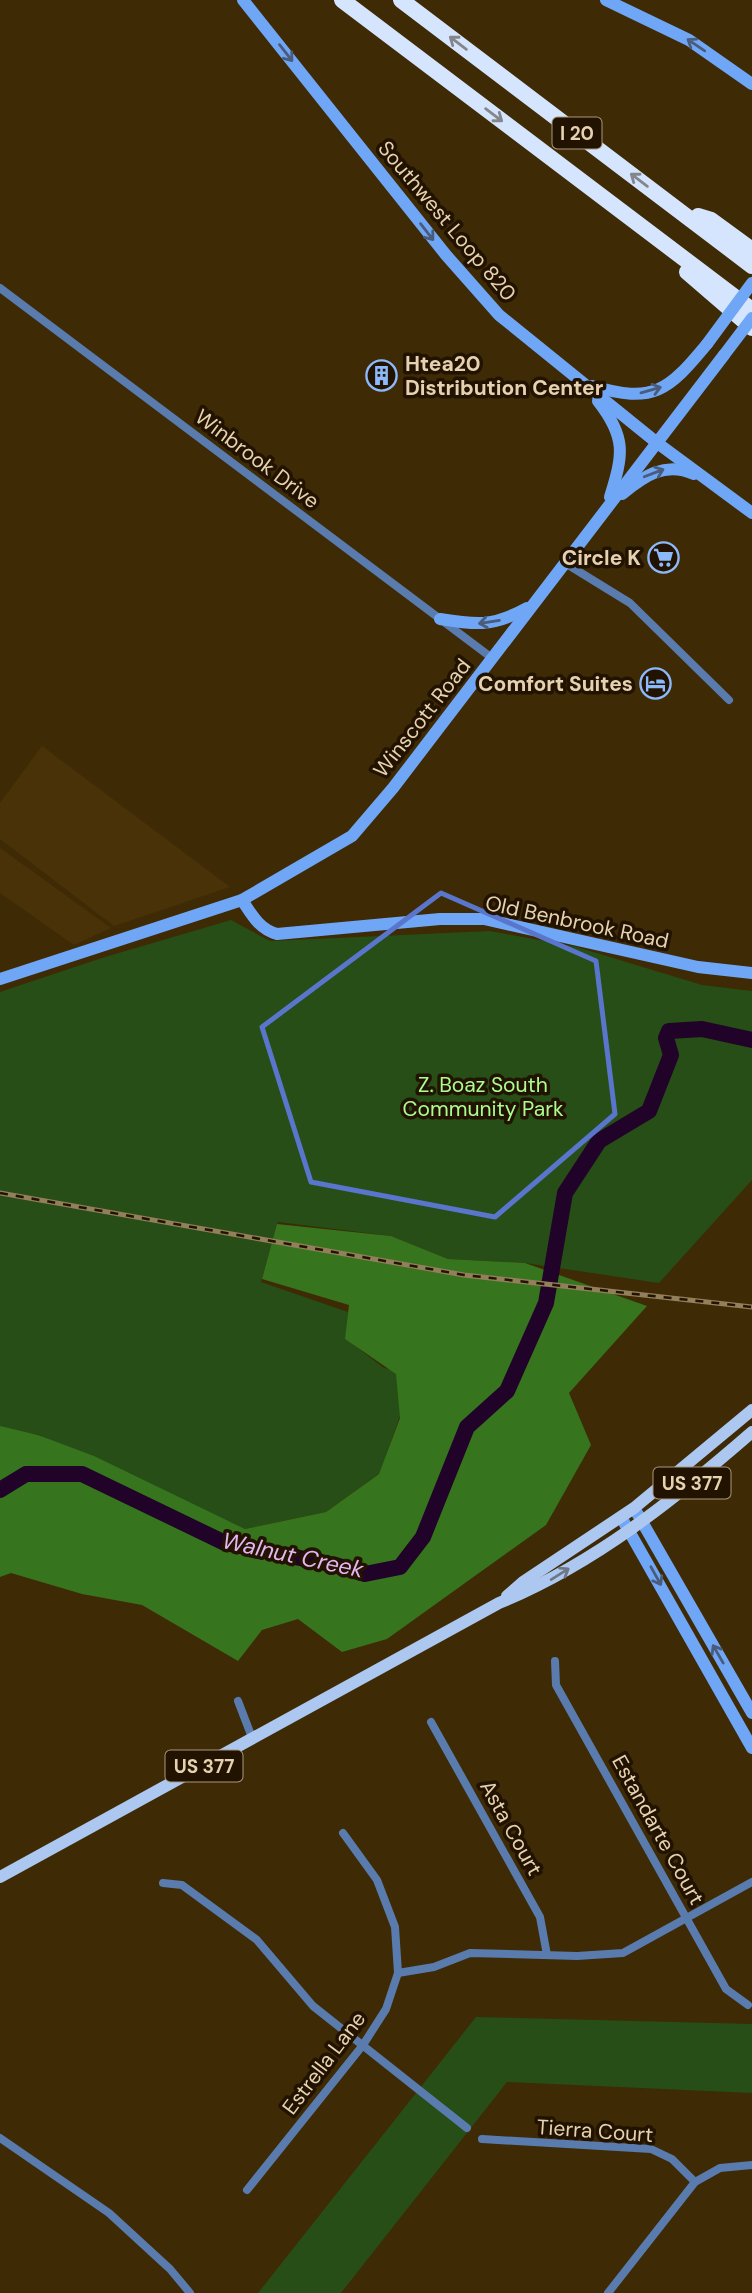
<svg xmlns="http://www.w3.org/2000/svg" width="752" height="2293" viewBox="0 0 752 2293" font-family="'DM Sans',sans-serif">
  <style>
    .built { fill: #493208 }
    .green { fill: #264e16 }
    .forest { fill: #37741e }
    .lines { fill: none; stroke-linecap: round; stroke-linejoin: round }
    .river { stroke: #210329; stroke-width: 16 }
    .street { stroke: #597bad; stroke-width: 8 }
    .secondary { stroke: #70a6f6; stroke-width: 12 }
    .primary { stroke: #acc8f1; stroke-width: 12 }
    .highway { stroke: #d5e5fe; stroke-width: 16 }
    .rail-casing { stroke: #937f5c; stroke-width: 5 }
    .rail { stroke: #221300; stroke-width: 2.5; stroke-dasharray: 8; stroke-linecap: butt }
    .secondary-bridge { stroke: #70a6f6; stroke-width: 12 }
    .oneway { stroke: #84868c }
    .oneway2 { stroke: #495c7b }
    .oneway3 { stroke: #6e7785 }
    .marked { fill: none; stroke: #5975cc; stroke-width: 5; stroke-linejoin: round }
    .labels { text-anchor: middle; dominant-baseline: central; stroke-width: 7; stroke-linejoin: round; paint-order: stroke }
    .shield { fill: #221300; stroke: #ab987c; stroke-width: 2 }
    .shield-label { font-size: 19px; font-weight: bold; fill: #e6d1b1 }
    .street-label { font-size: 21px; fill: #e6d1b1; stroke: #221300 }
    .poi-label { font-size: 21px; font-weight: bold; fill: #e6d1b1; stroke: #221300; text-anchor: end }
    .park-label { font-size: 21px; fill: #abfd8f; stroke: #221300 }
    .water-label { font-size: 23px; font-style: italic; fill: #e4b5f2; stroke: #221300 }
  </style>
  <rect width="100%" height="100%" fill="#3e2a05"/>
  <g class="built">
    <path d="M42,746L230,887L114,926L0,839V803Z"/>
    <path d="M0,848L111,928L74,945L0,893Z"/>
  </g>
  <g class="green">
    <path d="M231,920L270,941L490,931L577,947L702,985L752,991V1180L659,1283L525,1263L448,1259L391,1236L278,1222L261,1282L348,1312L346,1339L384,1368L409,1372L402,1410L380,1473L326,1512L245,1529L39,1435L0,1427V992L105,957Z"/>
    <path d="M476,2017L752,2024V2093L507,2082L341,2293H258Z"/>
  </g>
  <path class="forest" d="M277,1224L391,1236L448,1259L525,1263L647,1306L569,1393L591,1445L546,1525L387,1639L342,1652L298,1619L262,1630L238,1661L142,1605L82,1594L11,1573L0,1577V1426L38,1435L94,1456L245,1529L326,1512L379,1474L400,1418L396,1374L345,1339L349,1305L262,1279Z"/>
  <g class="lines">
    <path class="river" d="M0,1490L26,1474H82L225,1543L335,1565L365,1574L400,1567L423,1537L467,1427L507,1391L546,1303L565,1193L599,1141L649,1111L671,1055L666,1038L669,1031L702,1029L752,1040"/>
    <g class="street">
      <path d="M0,288L492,658"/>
      <path d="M565,563L630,603L729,700"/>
      <path d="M555,1661L556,1685L726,1989L748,2005"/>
      <path d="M238,1701L253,1740"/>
      <path d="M431,1722L540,1917L547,1955"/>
      <path d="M163,1883L182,1885L257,1940L313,2006L467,2128"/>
      <path d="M398,1973L434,1967L470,1953L577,1956L623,1953L752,1882"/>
      <path d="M0,2138L109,2213L170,2269L190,2293"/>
      <path d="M482,2139L651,2149L672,2159L695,2182"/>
      <path d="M247,2190L363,2045L386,2009L398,1973L395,1927L377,1880L343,1833"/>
      <path d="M608,2293L695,2182L720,2168L752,2165"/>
    </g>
    <g class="secondary">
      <path d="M243,0L446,255L499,315L656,442L752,513"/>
      <path d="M606,0L689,40L752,84"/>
      <path d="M592,386C654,404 668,391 707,344"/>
      <path d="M598,401C627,438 623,455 610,497"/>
      <path d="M622,494C644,476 665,461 694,474"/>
      <path d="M440,619C477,625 493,627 527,608"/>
      <path d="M242,900C252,915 259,929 277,934L440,919H484L698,967L752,973"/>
      <path d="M0,979L242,900L352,836L393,788L724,355"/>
      <path d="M637,1513L752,1713"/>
      <path d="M621,1517L752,1748"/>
    </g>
    <g class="primary">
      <path d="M507,1596L523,1582L634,1508L752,1410"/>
      <path d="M0,1877L499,1603C594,1564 675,1499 752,1432"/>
    </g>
    <g class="highway">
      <path d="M342,0L752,310"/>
      <path d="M401,0L752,266"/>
      <path d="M698,216L711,220L752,250"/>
      <path d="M687,272L752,328"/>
    </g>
    <defs>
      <path id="rail" d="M0,1193L464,1275L752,1307"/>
    </defs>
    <use href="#rail" class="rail-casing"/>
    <use href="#rail" class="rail"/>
    <g class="secondary-bridge">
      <path d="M707,344L752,283"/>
      <path d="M724,355L752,318"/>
    </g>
  </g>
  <defs><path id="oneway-shaft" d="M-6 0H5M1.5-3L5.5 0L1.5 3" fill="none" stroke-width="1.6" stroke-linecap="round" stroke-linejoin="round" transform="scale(1.75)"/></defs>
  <g class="oneway">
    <use href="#oneway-shaft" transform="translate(458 43) rotate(-143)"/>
    <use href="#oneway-shaft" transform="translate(494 115) rotate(37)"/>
    <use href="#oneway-shaft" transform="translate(639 180) rotate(-143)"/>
  </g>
  <g class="oneway2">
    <use href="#oneway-shaft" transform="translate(696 45) rotate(-146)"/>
    <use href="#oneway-shaft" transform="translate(286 53) rotate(52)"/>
    <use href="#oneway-shaft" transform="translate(427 232) rotate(52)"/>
    <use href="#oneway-shaft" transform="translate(651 390) rotate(-16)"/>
    <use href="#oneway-shaft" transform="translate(654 473) rotate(-21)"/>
    <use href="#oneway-shaft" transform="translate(489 622) rotate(171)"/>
    <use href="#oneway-shaft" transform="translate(656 1576) rotate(61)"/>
    <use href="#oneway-shaft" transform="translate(718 1654) rotate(-120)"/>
  </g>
  <use class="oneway3" href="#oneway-shaft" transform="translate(560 1574) rotate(-32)"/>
  <path class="marked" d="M441,893L596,961L615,1114L495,1217L311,1182L262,1027Z"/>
  <defs>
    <symbol id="building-ring" viewBox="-11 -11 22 22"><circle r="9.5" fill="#221300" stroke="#8cb9fc" stroke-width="1.5"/><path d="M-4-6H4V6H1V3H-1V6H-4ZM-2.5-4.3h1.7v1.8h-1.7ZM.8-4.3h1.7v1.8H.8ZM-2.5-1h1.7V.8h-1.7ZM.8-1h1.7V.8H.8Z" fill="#8cb9fc"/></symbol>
    <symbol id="supermarket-ring" viewBox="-11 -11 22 22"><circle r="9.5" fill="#221300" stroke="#8cb9fc" stroke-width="1.5"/><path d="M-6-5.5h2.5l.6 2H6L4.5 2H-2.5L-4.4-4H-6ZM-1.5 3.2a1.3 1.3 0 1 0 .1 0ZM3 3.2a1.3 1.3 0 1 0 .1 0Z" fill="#8cb9fc"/></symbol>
    <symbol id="hotel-ring" viewBox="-11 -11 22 22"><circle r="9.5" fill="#221300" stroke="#8cb9fc" stroke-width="1.5"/><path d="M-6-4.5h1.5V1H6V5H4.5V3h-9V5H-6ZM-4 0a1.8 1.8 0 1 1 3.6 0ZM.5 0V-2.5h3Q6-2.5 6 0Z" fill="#8cb9fc"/></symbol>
  </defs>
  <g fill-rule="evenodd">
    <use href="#building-ring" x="364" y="358" width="35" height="35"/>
    <use href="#supermarket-ring" x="646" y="540" width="35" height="35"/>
    <use href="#hotel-ring" x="638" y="666" width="35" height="35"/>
  </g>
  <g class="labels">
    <g class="shield">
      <rect x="552.5" y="117.5" width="49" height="31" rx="5"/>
      <rect x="653.5" y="1467.5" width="77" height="31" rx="5"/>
      <rect x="165.5" y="1750.5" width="77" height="31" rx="5"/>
    </g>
    <g class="shield-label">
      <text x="577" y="133">I 20</text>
      <text x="692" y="1483">US 377</text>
      <text x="204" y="1766">US 377</text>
    </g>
    <g class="street-label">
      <text transform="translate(447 221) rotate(50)">Southwest Loop 820</text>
      <text transform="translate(257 459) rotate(37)">Winbrook Drive</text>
      <text transform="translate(422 718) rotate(-52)">Winscott Road</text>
      <text transform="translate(577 922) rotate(12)">Old Benbrook Road</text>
      <text transform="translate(511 1828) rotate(61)">Asta Court</text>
      <text transform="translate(658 1830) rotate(61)">Estandarte Court</text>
      <text transform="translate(324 2063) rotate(-53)">Estrella Lane</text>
      <text transform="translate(595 2131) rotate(4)">Tierra Court</text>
    </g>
    <g class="poi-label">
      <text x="405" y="364" text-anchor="start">Htea20<tspan x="405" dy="24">Distribution Center</tspan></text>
      <text x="641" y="558">Circle K</text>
      <text x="633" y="684">Comfort Suites</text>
    </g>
    <g class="park-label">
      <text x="483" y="1085">Z. Boaz South<tspan x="483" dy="24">Community Park</tspan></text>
    </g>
    <g class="water-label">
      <text transform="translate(293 1555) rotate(12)">Walnut Creek</text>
    </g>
  </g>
</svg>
